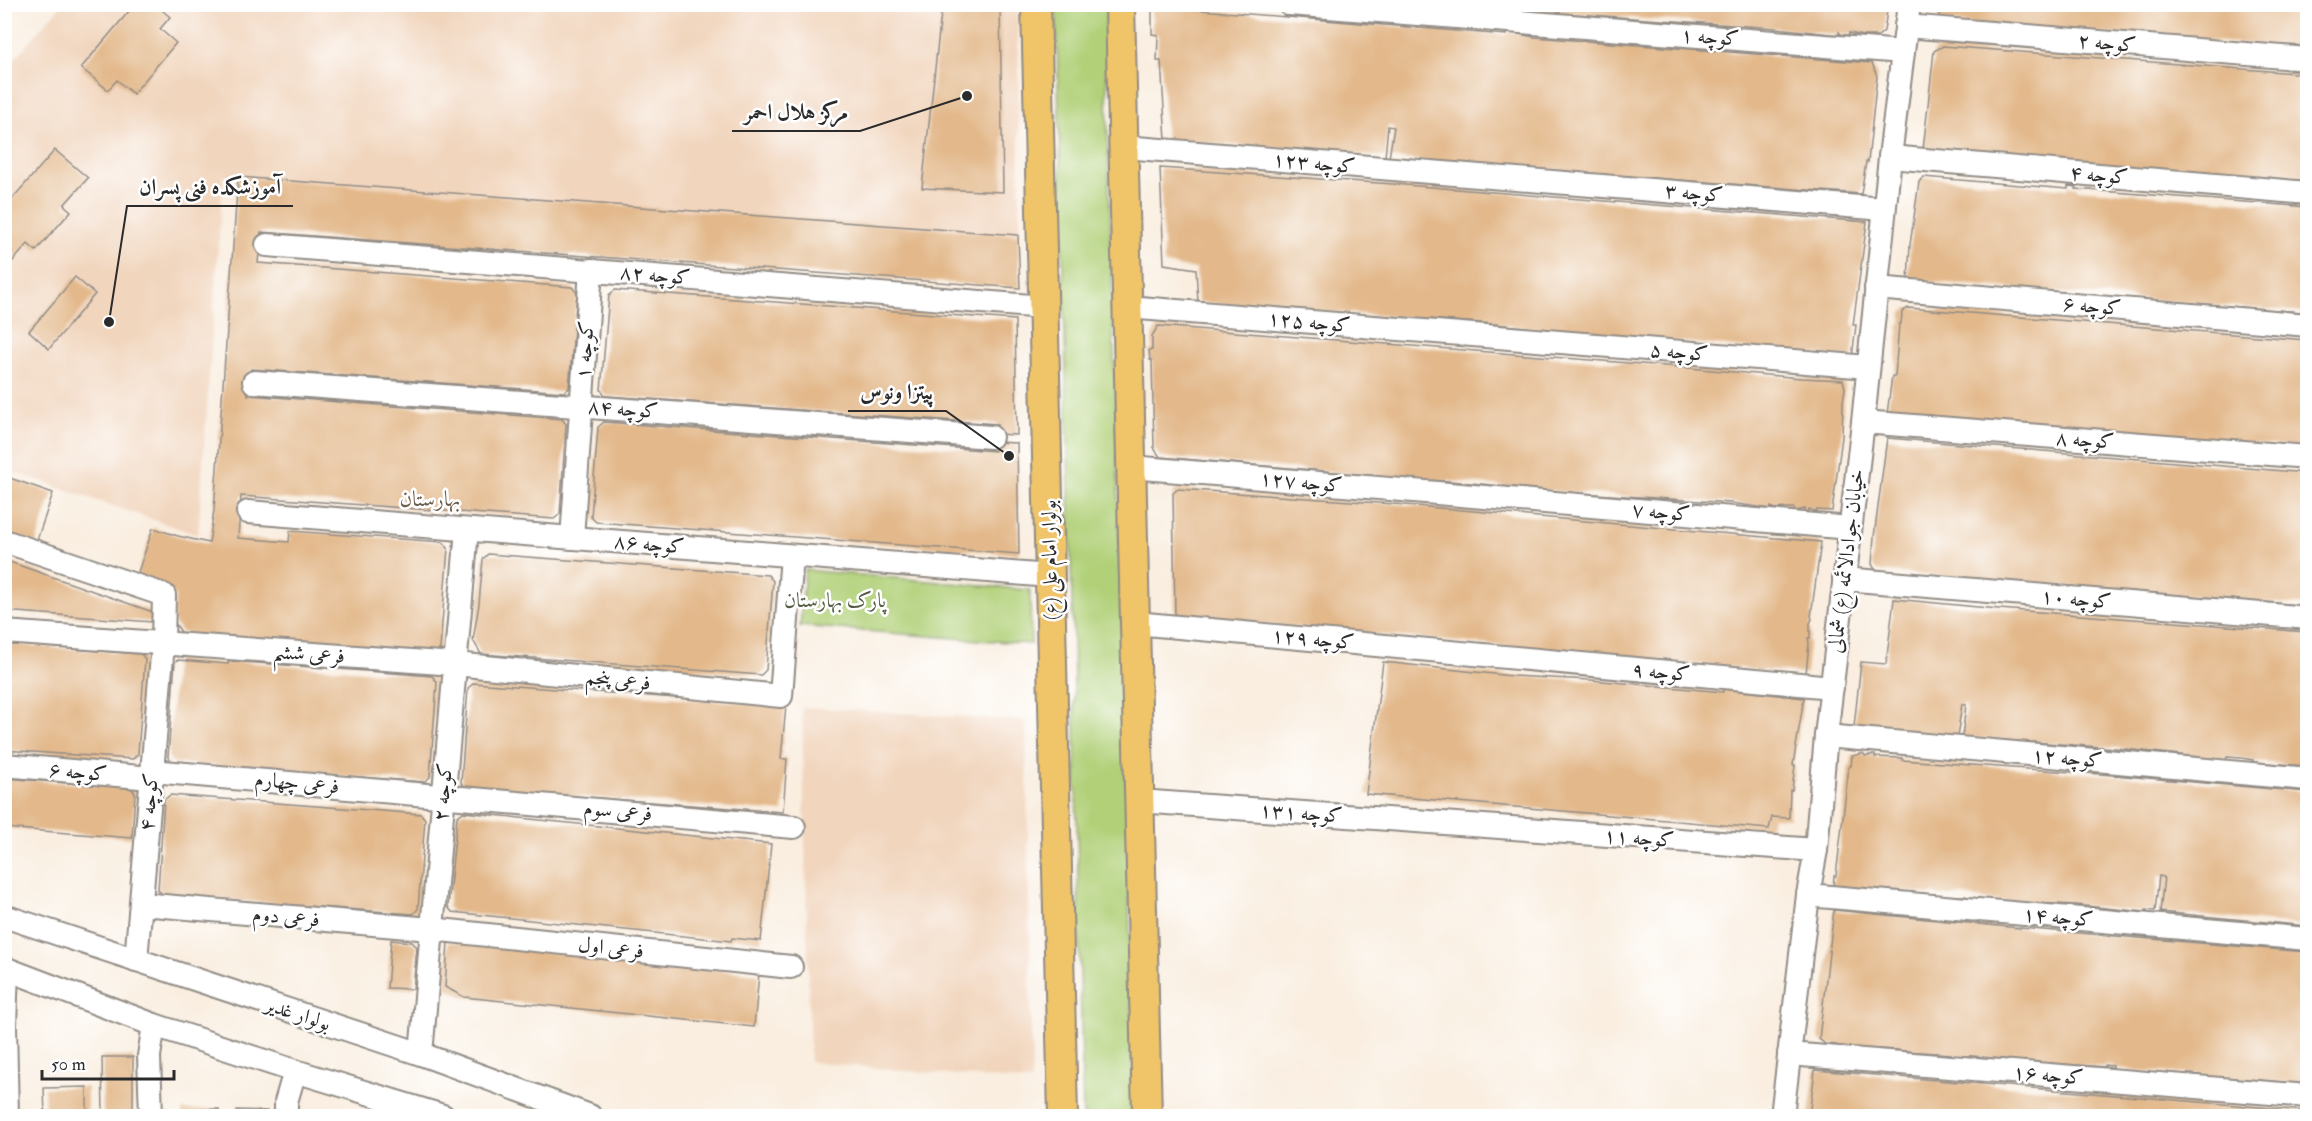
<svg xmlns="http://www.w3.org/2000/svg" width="2312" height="1121" viewBox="0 0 2312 1121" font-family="'IM FELL Double Pica',Amiri,serif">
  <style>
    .built { fill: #f1d5bd }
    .green { fill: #b1d078; stroke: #6e7e52; stroke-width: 1.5 }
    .building { fill: #e3b98c }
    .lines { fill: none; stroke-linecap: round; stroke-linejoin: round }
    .minor-casing { stroke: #928c86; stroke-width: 26 }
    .major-casing { stroke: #928c86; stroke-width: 32 }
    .minor { stroke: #fff; stroke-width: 22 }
    .major { stroke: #f0c469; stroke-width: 28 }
    .labels { text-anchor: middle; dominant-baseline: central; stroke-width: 5; stroke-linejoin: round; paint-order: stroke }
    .street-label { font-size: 21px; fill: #2b2b2b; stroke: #fff }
    .park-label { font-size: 21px; fill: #535d42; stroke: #fff }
    .neighbourhood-label { font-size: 22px; fill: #6b5d4d; stroke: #fff }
    .leader { fill: none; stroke: #2b2b2b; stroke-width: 2 }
    .callout-dot { fill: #2b2b2b; stroke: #fff; stroke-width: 2 }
    .callout-label { font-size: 22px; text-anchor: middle; font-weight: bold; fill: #2b2b2b; stroke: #fff; stroke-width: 5; stroke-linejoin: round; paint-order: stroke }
  </style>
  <rect width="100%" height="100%" fill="#fff"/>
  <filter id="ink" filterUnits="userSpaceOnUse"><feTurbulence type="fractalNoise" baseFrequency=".0167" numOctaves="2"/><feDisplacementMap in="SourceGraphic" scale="12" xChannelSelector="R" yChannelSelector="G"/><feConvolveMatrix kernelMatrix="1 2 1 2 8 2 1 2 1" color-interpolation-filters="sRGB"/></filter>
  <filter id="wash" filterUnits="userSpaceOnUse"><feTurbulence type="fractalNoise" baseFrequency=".008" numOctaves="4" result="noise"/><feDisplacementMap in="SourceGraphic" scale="24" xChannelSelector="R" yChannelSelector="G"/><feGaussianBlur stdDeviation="1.35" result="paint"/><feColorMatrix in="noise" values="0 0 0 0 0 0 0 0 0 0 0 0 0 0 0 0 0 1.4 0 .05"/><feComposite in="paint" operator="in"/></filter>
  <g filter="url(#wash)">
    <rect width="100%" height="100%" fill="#f9eee0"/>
    <g class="built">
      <path d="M61,5H1018L1020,235L223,176L198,535L5,469V70Z"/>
      <path d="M802,707L1026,721L1032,1082L810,1062Z"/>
    </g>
    <g class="green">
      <path d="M1056,5H1106L1108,149L1126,761L1134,1116H1083L1073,636Z"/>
      <path d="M805,570L1030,590L1031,644L800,626Z"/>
    </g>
    <g id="blocks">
      <g class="building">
        <path d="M135,4H155L170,17L160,29L176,43L133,94L117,80L108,90L81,68Z"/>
        <path d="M942,4H1000L1003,192L922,188Z"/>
        <path d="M1482,4H1888L1884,31L1878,36H1864L1849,33V35H1842L1839,32V35L1776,28L1503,9Z"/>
        <path d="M1940,4H2307V48L1938,22Z"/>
        <path d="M1152,6L1481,33L1507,35V32L1534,37L1872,63L1877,76L1868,162H1866L1861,194L1389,158L1394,127L1388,126L1385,157L1166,140L1161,61H1157L1158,35L1152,34Z"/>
        <path d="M1943,46L2307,74V182L1923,150L1934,51Z"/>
        <path d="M55,150L88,178L64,205L71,211L36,251L28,244L4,271V208Z"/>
        <path d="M1160,168L1393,184L1867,222L1853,325H1856L1852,358L1494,324L1198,302L1196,269L1164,264Z"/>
        <path d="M238,177L1018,235L1020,288L261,232L258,263L572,287L577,293L569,388L564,392L251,369L248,395L562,419L566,424L560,514L554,519L241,496L238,538L289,542L290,531L443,542L448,548L440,649L434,653L203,636L181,632L173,620L175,595L161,586L136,578L153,528L178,536L209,543L214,510Z"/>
        <path d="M1923,177L2068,189V186L2077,187L2076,189L2307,207V315L2302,314V312L1908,280L1910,245L1919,182Z"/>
        <path d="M75,277L95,294L49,349L29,331Z"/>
        <path d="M615,290L1015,320L1017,435L996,434L997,424L606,396L601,390L609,295Z"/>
        <path d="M1908,308L2307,340V448L1887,414L1892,376H1895L1899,324H1901L1902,312Z"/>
        <path d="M1158,326L1667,366L1801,378L1843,380L1845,388L1843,402L1842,437L1832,511L1817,510L1816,512L1809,509L1808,512L1805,511V509L1796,511L1794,508H1787L1776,509L1771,507V509L1731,503L1565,492L1450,481L1401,479L1369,475L1160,457L1154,448L1152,360H1150L1149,350H1152V336Z"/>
        <path d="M604,422L995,451V442L1017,443L1019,554L596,522L591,517L598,427Z"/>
        <path d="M1887,438L2307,473V606L2266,602V604L2240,603V600L1876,571L1872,564L1874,537Z"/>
        <path d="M4,476L53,493L36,543L4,532Z"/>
        <path d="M1178,489L1394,504L1821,542L1811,616L1812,619L1810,623V638H1808L1809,643L1806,674L1175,616L1173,493Z"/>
        <path d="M488,554L768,575L773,581L766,670L761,675L481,654L473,640L479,604L483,559Z"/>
        <path d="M4,560L153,612L152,622L4,611Z"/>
        <path d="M1894,599L1999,609L2307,632V766L2253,762V760L2242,758L2227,757L2226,760L2116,748L1962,737L1966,705L1962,704L1957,737L1854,727L1861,662L1886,664Z"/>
        <path d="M4,644L141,654L145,659L138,754L133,759L4,750Z"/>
        <path d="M178,660L228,664L229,661L432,676L437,682L430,777L424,782L173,763L168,757L175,662Z"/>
        <path d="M1383,662L1512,676L1591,680L1723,692V689L1804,698L1793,765H1795L1792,790H1790L1789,818L1772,817L1769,829L1366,794Z"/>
        <path d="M474,683L786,706L781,759H787L783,812L466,788L461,783L468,688Z"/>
        <path d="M1860,754H1864L1865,756H1869V755H1875V757L1902,758V760L2113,775L2307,792V926L2160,912L2164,877L2159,876L2155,911L2146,910L2145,912L2076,905L1993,901L1964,896H1941L1934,894L1926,896V894L1888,890L1833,888L1834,876H1836L1849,766H1851L1852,756Z"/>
        <path d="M4,778L131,788L135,793L132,838L4,828Z"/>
        <path d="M170,795L421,814L425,819L418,909L413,914L163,895L158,890L164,800Z"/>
        <path d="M463,812L771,844L761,941L732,938L731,941L452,912L448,907L457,817Z"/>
        <path d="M1834,910L2019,928L2307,952V1084L2218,1077L2216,1079L2200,1075L2113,1069V1066L2105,1065V1067L2019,1061L1973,1056H1966V1058L1951,1056V1054L1904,1051L1898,1052V1050L1836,1047V1045L1825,1044L1819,1039Z"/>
        <path d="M391,940L412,942L417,947L413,989L387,988Z"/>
        <path d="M448,942L759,974L754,1027L464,997L445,987Z"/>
        <path d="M102,1057H133V1116H103Z"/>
        <path d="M1815,1070L2307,1111V1116H1809Z"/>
        <path d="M87,1087V1116H45L44,1088Z"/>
        <path d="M219,1109V1116H182V1110Z"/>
        <path d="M237,1110L267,1111L268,1116H237Z"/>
      </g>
    </g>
  </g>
  <g filter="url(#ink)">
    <use href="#blocks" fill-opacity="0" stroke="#928c86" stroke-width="1.5"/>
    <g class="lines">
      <defs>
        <g id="minor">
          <path d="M1289,4L1903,52"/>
          <path d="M1906,26L2308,59"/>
          <path d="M1124,147L1884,209"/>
          <path d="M1890,157L2308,193"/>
          <path d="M267,245L1044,307"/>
          <path d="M1876,288L2308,325"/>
          <path d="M1127,307L1868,367"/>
          <path d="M254,382L991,437"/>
          <path d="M1863,422L2308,457"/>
          <path d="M1131,467L1850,528"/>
          <path d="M248,512L1050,576"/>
          <path d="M572,538L591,270"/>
          <path d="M4,541L164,595L163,644L136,960"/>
          <path d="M1844,579L2308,618"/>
          <path d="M1135,623L1832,687"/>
          <path d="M4,632L455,664L781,696L792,556"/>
          <path d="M1826,736L2308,779"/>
          <path d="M4,765L151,778"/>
          <path d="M152,771L794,827"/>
          <path d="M1139,801L1816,850"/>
          <path d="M1808,895L2308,939"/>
          <path d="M141,904L431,929L791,967"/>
          <path d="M4,916L421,1054L590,1116"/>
          <path d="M4,968L154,1025L295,1071L443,1116"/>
          <path d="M421,1054L467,530"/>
          <path d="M1789,1054L2308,1096"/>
          <path d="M7,1116L5,1026L7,969"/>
          <path d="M151,1116L149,1056L154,1025"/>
          <path d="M286,1116V1102L295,1071"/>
          <path d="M1782,1116L1808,895L1816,850L1826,736L1863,422L1890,157L1909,4"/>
        </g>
        <g id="major">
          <path d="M1036,4L1063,1116"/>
          <path d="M1120,4L1147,1116"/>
        </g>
      </defs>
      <use href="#minor" class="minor-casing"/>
      <use href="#major" class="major-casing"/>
      <use href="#minor" class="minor"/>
      <use href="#major" class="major"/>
    </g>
  </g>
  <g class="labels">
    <g class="street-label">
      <text transform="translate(1710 37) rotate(4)">کوچه ۱</text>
      <text transform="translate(2107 43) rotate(5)">کوچه ۲</text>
      <text transform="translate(1314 163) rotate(5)">کوچه ۱۲۳</text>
      <text transform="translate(2099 175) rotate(5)">کوچه ۴</text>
      <text transform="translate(1694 193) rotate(5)">کوچه ۳</text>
      <text transform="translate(655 275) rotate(5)">کوچه ۸۲</text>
      <text transform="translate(2092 306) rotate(5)">کوچه ۶</text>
      <text transform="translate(1309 322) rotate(5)">کوچه ۱۲۵</text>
      <text transform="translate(585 350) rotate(-86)">کوچه ۱</text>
      <text transform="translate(1679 352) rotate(5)">کوچه ۵</text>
      <text transform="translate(623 409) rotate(4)">کوچه ۸۴</text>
      <text transform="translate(2085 440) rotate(4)">کوچه ۸</text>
      <text transform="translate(1301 482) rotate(5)">کوچه ۱۲۷</text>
      <text transform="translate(1661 512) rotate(5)">کوچه ۷</text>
      <text transform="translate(649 544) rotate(5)">کوچه ۸۶</text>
      <text transform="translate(1050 560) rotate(-91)">بولوار امام علی (ع)</text>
      <text transform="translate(1846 561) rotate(-83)">خیابان جوادالائمه (ع) شمالی</text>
      <text transform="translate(2076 599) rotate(5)">کوچه ۱۰</text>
      <text transform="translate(1313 639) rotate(5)">کوچه ۱۲۹</text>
      <text transform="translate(309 654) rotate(4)">فرعی ششم</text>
      <text transform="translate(1661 672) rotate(5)">کوچه ۹</text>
      <text transform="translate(618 680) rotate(6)">فرعی پنجم</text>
      <text transform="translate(2067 758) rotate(5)">کوچه ۱۲</text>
      <text transform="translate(78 772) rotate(5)">کوچه ۶</text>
      <text transform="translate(297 783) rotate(5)">فرعی چهارم</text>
      <text transform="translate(443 792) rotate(-85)">کوچه ۲</text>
      <text transform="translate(149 802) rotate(-85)">کوچه ۴</text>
      <text transform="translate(618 811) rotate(5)">فرعی سوم</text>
      <text transform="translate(1301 813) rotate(4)">کوچه ۱۳۱</text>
      <text transform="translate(1639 838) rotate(4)">کوچه ۱۱</text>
      <text transform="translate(286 917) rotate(5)">فرعی دوم</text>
      <text transform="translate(2058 917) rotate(5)">کوچه ۱۴</text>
      <text transform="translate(611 948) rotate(6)">فرعی اول</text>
      <text transform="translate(298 1014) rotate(18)">بولوار غدیر</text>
      <text transform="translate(2048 1075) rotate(5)">کوچه ۱۶</text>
    </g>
    <g class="park-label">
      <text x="835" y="600">پارک بهارستان</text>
    </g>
    <g class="neighbourhood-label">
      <text x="430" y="499">بهارستان</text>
    </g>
  </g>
  <path class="leader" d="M967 96L860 131H732M109 322L127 206H293M1009 456L946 411H848"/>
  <g class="callout-dot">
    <circle cx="967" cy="96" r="6"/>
    <circle cx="109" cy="322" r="6"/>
    <circle cx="1009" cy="456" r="6"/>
  </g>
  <g class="callout-label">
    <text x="796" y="119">مرکز هلال احمر</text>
    <text x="210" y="194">آموزشکده فنی پسران</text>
    <text x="897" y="399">پیتزا ونوس</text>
  </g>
  <rect width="2312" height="1121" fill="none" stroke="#fff" stroke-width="24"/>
  <path d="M42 1070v9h132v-9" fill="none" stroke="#2b2b2b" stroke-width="3"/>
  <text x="51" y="1070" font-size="18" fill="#2b2b2b" stroke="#ffffff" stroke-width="4.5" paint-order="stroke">50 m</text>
</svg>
